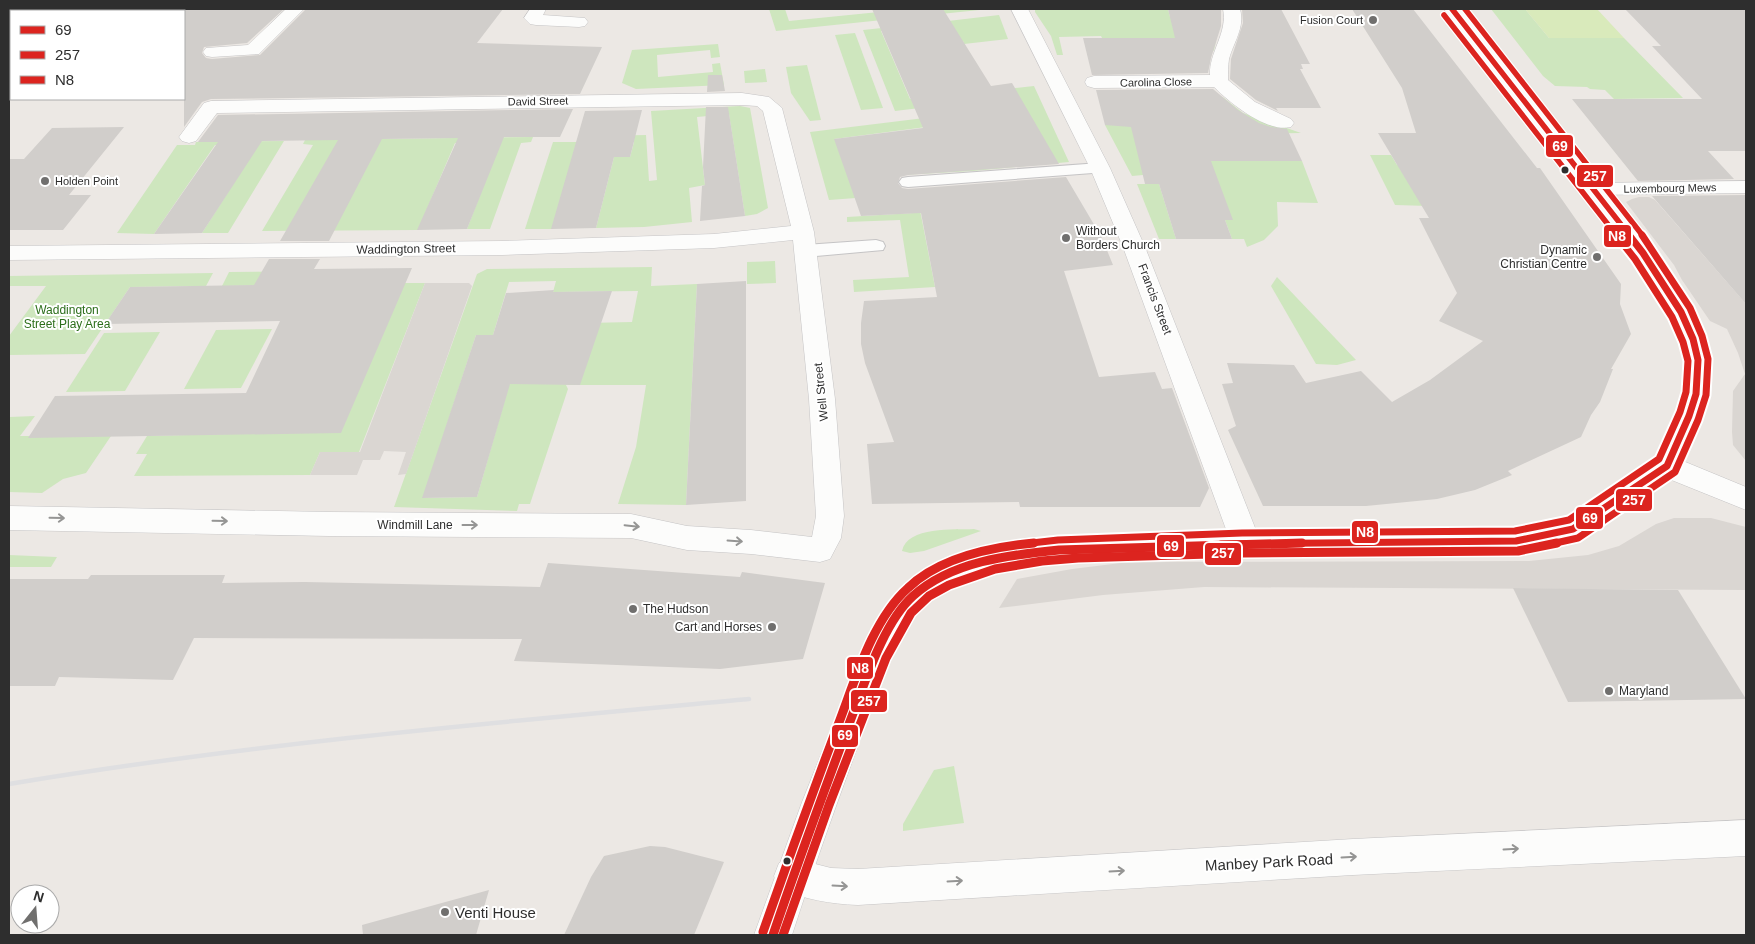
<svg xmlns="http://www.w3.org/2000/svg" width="1755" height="944" viewBox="0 0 1755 944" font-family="Arial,sans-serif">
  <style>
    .green { fill: #cee6be; fill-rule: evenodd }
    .pitch { fill: #d9eabb }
    .plaza { fill: #dad6d2 }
    .building { fill: #d1cecb }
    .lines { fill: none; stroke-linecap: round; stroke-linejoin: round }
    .service-casing { stroke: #c5c4c5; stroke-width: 2 }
    .minor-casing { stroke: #c5c4c5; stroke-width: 1 }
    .tertiary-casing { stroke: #c5c4c5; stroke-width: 1 }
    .service { fill: #fcfcfb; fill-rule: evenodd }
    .minor { fill: #fcfcfb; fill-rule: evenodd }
    .tertiary { fill: #fcfcfb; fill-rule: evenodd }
    .rail { stroke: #dfdfe1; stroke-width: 4.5 }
    .bus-1-far2-casing { stroke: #fff; stroke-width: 8 }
    .bus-1-far1-casing { stroke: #fff; stroke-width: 11 }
    .bus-1-casing { stroke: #fff; stroke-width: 12 }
    .bus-2-far2-casing { stroke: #fff; stroke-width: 8 }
    .bus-2-far1-casing { stroke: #fff; stroke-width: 11 }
    .bus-2-casing { stroke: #fff; stroke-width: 12 }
    .bus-3-far2-casing { stroke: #fff; stroke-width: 8 }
    .bus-3-far1-casing { stroke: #fff; stroke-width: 11 }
    .bus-3-casing { stroke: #fff; stroke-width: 12 }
    .bus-1-far2 { stroke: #dc241f; stroke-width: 5.5 }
    .bus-1-far1 { stroke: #dc241f; stroke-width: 7 }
    .bus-1 { stroke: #dc241f; stroke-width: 9 }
    .bus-2-far2 { stroke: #dc241f; stroke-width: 5.5 }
    .bus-2-far1 { stroke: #dc241f; stroke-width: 7 }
    .bus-2 { stroke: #dc241f; stroke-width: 9 }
    .bus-3-far2 { stroke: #dc241f; stroke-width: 5.5 }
    .bus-3-far1 { stroke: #dc241f; stroke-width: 7 }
    .bus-3 { stroke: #dc241f; stroke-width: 9 }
    .oneway { stroke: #959594 }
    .poi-dot { fill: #706f6e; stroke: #fff; stroke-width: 2 }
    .bus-dot { fill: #2e2e2e; stroke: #fff; stroke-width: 2 }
    .labels { text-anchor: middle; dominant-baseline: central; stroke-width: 4; stroke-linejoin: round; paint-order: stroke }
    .far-poi-label { font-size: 11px; fill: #2e2e2e; stroke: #fff; text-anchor: end }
    .far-street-label { font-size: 11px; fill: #2e2e2e; stroke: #fff }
    .poi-label { font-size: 12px; fill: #2e2e2e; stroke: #fff; text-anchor: start }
    .street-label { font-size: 12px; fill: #2e2e2e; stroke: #fff }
    .park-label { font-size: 12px; fill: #2c6e1b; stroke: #fff }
    .near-street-label { font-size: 15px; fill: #2e2e2e; stroke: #fff }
    .near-poi-label { font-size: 15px; fill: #2e2e2e; stroke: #fff; text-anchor: start }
    .line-badge { stroke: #fff; stroke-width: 2 }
    .badge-label { font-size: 14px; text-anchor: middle; font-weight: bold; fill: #fff }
  </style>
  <rect width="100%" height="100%" fill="#ece8e4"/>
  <g class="green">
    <path d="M769,9H785L789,21L909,9H989L776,31Z"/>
    <path d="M1035,9H1168L1170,17L1218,31L1214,50L1212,52L1173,40L1171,38L1103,40L1101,36L1059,37L1063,55H1057L1051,36L1035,12Z"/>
    <path d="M1491,9H1525L1549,38H1624L1683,98L1614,99L1605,90L1590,89L1587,87L1555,86L1543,76Z"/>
    <path d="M999,15L1008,39L964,44L963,41L958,42L948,21Z"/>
    <path d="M929,23L881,31L910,99L948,95L953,104L895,111L863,30Z"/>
    <path d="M855,33L883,108L861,110L835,35Z"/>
    <path d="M718,44L720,57L711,58L710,50L657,55L658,77L713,72L712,64L720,63L724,85L636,89L622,83L632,50Z"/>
    <path d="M807,65L821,120L810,121L791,93L786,67Z"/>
    <path d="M765,69L767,82L745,83L744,71Z"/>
    <path d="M1034,86L1069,162L973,171L901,175L883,196L829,200L810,132L957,114L972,121L834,139L999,141L1015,88Z"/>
    <path d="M1213,92L1224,98L1243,113L1301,133L1229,134L1240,161H1302L1318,203L1277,202L1278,226L1264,240L1247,247L1244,239H1232L1225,220H1232L1143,175L1132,176L1105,125Z"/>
    <path d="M740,106L750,108L768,208L757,214L745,216L729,114L697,117L705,185L689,188L692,222L644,227L596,228L614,157H630L634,142L591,136L646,135L649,181L657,180L651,111Z"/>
    <path d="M533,137L531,142L521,143L490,229H467L500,143H455L418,230L262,231L313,145L303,144L305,140Z"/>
    <path d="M284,141L228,233H202L258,145H215L154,234L117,233L177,145H195L196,142Z"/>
    <path d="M553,142H577L552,229H525Z"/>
    <path d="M1370,155H1391L1397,165L1406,166L1429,206L1395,205Z"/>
    <path d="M1137,184H1159L1176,239H1159Z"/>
    <path d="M920,210L935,287L854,292L853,280L909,277L900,220L847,222V217L914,213Z"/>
    <path d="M775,261L776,283L747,284V262Z"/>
    <path d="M652,267L651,286L697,284L686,505L618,504L636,447L646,385H566L568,389L530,504H519L517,511L394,507L477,274L487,269ZM556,281L553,292L638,291L632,322L542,324L511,378L477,497L423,498L476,335H493L509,282Z"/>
    <path d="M347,271L299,285L222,286L229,272Z"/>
    <path d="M213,273L206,286L130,287L85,354L9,355V336L46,286H9V276Z"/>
    <path d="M1277,277L1356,360L1337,365L1316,364L1271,286Z"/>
    <path d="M405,283H425L359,452H320L310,475L134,476L147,454H136L147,436L264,433Z"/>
    <path d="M272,329L241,388L184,389L216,330Z"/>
    <path d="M160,332L125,391L66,392L104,333Z"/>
    <path d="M35,416L20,436H111L86,473L63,479L42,493L9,492V417Z"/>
    <path d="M974,529L981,531L924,551L910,553L902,551C907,526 955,530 974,529Z"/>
    <path d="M9,555L57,557L51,567H9Z"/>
    <path d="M954,766L964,823L903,831V824L934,770Z"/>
  </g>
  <path class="pitch" d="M1525,9H1597L1624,38H1549Z"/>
  <g class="plaza">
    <path d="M1639,197H1649L1655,200L1746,304V461L1733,445L1732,432L1733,391L1745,374L1738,353L1727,329L1710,321L1682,280L1674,265L1626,202L1632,199Z"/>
    <path d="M425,283H469L472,286L406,474L398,475L406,452L384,451L380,460H363L357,475H310L320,452H360Z"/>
    <path d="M1674,518H1711L1746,527V590L1204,587L1103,595L999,608L1017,579L1072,569L1121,563L1166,562L1529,561L1588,555L1619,546L1656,524Z"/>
  </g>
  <g class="building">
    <path d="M184,9H284L247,43L204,47L202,53L206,58L212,59L260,55L306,9H503L477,43L602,47L580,94L211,99L202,102L184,127Z"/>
    <path d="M872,9H943L991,86L1012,83L1059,164L908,175L900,177L898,183L902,188L908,189L1066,177L1102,238L1113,265L1064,271L1099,377L1155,372L1162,389L1172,388L1209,488L1200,507H1020L1019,502L872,504L867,444L894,442L865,363L861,344V323L864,301L937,297L921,213L861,216L834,139L923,128Z"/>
    <path d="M1168,9H1221V26L1211,58L1208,73L1092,75L1083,38H1175Z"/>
    <path d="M1242,9H1281L1310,64H1301L1303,69H1300L1321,108H1276L1278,111L1256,100L1230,79L1231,59L1243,23Z"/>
    <path d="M1352,9H1413L1537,168H1540L1621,284L1620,304L1631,334L1611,369H1613L1600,402L1591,415L1581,437L1508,471L1512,475L1475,490L1437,499L1366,506H1263L1228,430L1236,426L1222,384L1233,383L1227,363L1294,365L1306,383L1361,371L1392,402L1430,380L1483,341L1439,321L1457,293L1419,218H1429L1378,133H1416L1402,88Z"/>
    <path d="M1625,9H1746V151H1708L1734,179L1638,181L1572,99H1702L1652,46H1661Z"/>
    <path d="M708,75H722L725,91L707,92Z"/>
    <path d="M1213,89L1238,110L1259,123L1271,127L1287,129L1302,161H1211L1233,220H1225L1232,239H1176L1159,184H1145L1131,127L1105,125L1096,90Z"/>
    <path d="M706,107H728L745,216L700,221L702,186L705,185L703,167Z"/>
    <path d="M573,109L560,137H504L467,229L417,230L458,138L382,139L329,241H280L338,140L262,141L202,233L154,234L218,142H198L218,115Z"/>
    <path d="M642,110L630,157H614L596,228L551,229L585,111Z"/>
    <path d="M124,127L69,195H91L63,230H9V159H24L52,128Z"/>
    <path d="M1746,195V304L1652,196Z"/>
    <path d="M269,259H320L314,269L412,268L341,433L28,438L55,396L246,393L280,321L105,324L130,287L254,285Z"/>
    <path d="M746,281V501L686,505L697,284Z"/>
    <path d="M554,290L553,292L612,291L580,385L510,384L477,497L422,498L476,335H493L506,293Z"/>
    <path d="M548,563L740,577L742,572L825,583L803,659L720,669L514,661L522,639L194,638L173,680L59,677L55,686H9V579H88L91,575H225L222,583L305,582L540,587Z"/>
    <path d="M1513,588L1678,590L1746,699L1568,702Z"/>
    <path d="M650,846L665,847L724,862L694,935H564L591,877L604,856Z"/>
    <path d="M489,890L476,935H363L362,925Z"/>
  </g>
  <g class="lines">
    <defs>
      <g id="service">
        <path d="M1100,163L1106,164L1109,168L1106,172L908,187L902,186L899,182L902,178L908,177Z"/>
        <path d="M876,240L883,242L885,246L883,250L805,257L798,255L796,251L798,247L805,245Z"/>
      </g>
      <g id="minor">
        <path d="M54,9H72L70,11H53Z"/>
        <path d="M286,9H304L259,54L212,57L206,56L203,52L206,48L248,45Z"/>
        <path d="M530,9H546L543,15L585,18L588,22L585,26L579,27L536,25L530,24L524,18Z"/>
        <path d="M1011,9H1028L1110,168L1145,247L1261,543L1256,552L1246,555L1236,552L1231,543L1123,247L1090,168Z"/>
        <path d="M1223,9H1240C1245,28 1234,41 1229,59C1228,66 1228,73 1228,80L1255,102L1291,119L1294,123L1291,127C1267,133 1230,103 1214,87L1094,88L1087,86L1085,82L1087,78L1094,76L1210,75C1209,52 1228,33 1223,9Z"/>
        <path d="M11,55V68L9,69V56Z"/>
        <path d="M742,93L769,97L782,108L814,232L835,399L844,516L841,538L830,559L820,562L751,554L687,550L631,538L329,536L9,530V506L329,512L631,514L687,526L751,530L812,537L816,516L809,399L793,240L714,248L502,255L9,260V246L502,241L714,234L791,226L763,111L757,106L742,105L217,113L196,141L189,143L182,141L179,137L204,103L211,101Z"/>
        <path d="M1746,181V193L1593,195L1585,194L1582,189L1585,184L1593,183Z"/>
        <path d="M1746,820V856L1353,875L858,905C830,904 805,899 779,889L774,876L779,863L792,858L831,868L858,869L1353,839Z"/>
      </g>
      <path id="tertiary" d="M1444,9H1461L1651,248L1693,312L1705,339L1711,360L1709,394L1702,416L1683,461L1746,487V510L1669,479C1634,502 1599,535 1558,545C1501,560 1440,553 1382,554C1300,554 1219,556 1138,559C1069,561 966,556 917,613C891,643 880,684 867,721C841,792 815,863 792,935H754L802,802L865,644L893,597L903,586L923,572L946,561L981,550L1022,541L1059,537L1242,531L1516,529L1565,519L1656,459L1676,416L1683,394L1685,360L1681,339L1669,313L1635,258Z"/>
    </defs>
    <use href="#service" class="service-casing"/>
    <use href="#minor" class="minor-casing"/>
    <use href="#tertiary" class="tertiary-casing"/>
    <use href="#service" class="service"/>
    <use href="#minor" class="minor"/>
    <use href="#tertiary" class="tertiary"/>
    <path class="rail" d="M9,784C254,743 501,722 749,699"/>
    <defs>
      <path id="bus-1-far2" d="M1452,9L1630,236"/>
      <path id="bus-1-far1" d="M1221,544L1516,541L1573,529L1667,466L1689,416L1696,394L1698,360L1693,339L1681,312L1643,253L1629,235"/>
      <path id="bus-1" d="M773,935C797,864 823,794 849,724C864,686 882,624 913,596C952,561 1009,555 1059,550L1302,543"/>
      <path id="bus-2-far2" d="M1465,9L1643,236"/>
      <path id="bus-2-far1" d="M1551,544L1578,538L1675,472L1698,420L1706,395L1708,359L1702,336L1690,308L1642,235"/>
      <path id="bus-2" d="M783,935L829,805L886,658L911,613L929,596L949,585L995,569L1042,561L1078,558L1243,553L1518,551L1557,543"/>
      <path id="bus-3-far2" d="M1444,15L1617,236"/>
      <path id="bus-3-far1" d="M1023,544L1058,540L1242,533L1515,531L1569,520L1659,459L1680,412L1686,392L1688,361L1683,342L1672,317L1635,259L1616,235"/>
      <path id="bus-3" d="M763,932C787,863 812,794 838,725C855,681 872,620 908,588C940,557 991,547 1034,543"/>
    </defs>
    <use href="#bus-1-far2" class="bus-1-far2-casing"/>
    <use href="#bus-1-far1" class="bus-1-far1-casing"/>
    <use href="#bus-1" class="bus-1-casing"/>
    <use href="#bus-2-far2" class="bus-2-far2-casing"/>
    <use href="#bus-2-far1" class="bus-2-far1-casing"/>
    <use href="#bus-2" class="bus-2-casing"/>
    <use href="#bus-3-far2" class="bus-3-far2-casing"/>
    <use href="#bus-3-far1" class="bus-3-far1-casing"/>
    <use href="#bus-3" class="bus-3-casing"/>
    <use href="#bus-1-far2" class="bus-1-far2"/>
    <use href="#bus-1-far1" class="bus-1-far1"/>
    <use href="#bus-1" class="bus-1"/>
    <use href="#bus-2-far2" class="bus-2-far2"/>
    <use href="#bus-2-far1" class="bus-2-far1"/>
    <use href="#bus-2" class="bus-2"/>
    <use href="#bus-3-far2" class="bus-3-far2"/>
    <use href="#bus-3-far1" class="bus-3-far1"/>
    <use href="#bus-3" class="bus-3"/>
  </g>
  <defs><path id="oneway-shaft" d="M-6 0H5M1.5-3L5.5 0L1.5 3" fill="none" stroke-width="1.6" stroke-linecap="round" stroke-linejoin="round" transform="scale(1.25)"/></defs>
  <g class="oneway">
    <use href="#oneway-shaft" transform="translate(57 518) rotate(1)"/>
    <use href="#oneway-shaft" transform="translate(220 521) rotate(1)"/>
    <use href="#oneway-shaft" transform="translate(470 525)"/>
    <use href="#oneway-shaft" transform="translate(632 526) rotate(6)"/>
    <use href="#oneway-shaft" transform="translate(735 541) rotate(4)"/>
    <use href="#oneway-shaft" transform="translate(1511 849) rotate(-3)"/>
    <use href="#oneway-shaft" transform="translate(1349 857) rotate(-3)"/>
    <use href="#oneway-shaft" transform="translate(1117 871) rotate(-3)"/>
    <use href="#oneway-shaft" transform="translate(955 881) rotate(-3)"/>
    <use href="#oneway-shaft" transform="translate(840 886) rotate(3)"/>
  </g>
  <g class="poi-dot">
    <circle cx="1373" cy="20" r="5"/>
    <circle cx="45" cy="181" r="5"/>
    <circle cx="1066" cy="238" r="5"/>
    <circle cx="1597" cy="257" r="5"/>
    <circle cx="633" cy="609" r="5"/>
    <circle cx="772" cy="627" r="5"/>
    <circle cx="1609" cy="691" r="5"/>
    <circle cx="445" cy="912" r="5"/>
  </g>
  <g class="bus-dot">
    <circle cx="1565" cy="170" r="4.5"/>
    <circle cx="787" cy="861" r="4.5"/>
  </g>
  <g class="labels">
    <g class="far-poi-label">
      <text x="1363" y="20">Fusion Court</text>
      <text x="55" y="181" text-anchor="start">Holden Point</text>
    </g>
    <g class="far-street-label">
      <text transform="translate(1156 82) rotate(-1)">Carolina Close</text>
      <text transform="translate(538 101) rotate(-1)">David Street</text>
      <text transform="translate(1670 188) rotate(-1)">Luxembourg Mews</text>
    </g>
    <g class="poi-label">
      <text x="1076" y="231">Without<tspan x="1076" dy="14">Borders Church</tspan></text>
      <text x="1587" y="250" text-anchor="end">Dynamic<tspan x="1587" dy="14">Christian Centre</tspan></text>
      <text x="643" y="609">The Hudson</text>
      <text x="762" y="627" text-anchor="end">Cart and Horses</text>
      <text x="1619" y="691">Maryland</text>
    </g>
    <g class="street-label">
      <text transform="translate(406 249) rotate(-1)">Waddington Street</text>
      <text transform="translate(1155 299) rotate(69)">Francis Street</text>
      <text transform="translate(821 392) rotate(-96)">Well Street</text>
      <text x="415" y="525">Windmill Lane</text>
    </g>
    <g class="park-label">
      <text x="67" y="310">Waddington<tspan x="67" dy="14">Street Play Area</tspan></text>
    </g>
    <g class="near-street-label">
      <text transform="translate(1269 862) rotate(-3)">Manbey Park Road</text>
    </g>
    <g class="near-poi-label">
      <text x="455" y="912">Venti House</text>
    </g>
  </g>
  <g class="line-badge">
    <rect x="1545" y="134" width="29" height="24" rx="5" fill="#dc241f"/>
    <rect x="1576" y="164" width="38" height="24" rx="5" fill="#dc241f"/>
    <rect x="1603" y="224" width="29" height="24" rx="5" fill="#dc241f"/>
    <rect x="1615" y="488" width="38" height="24" rx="5" fill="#dc241f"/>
    <rect x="1575" y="506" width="29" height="24" rx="5" fill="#dc241f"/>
    <rect x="1351" y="520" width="28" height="24" rx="5" fill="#dc241f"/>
    <rect x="1156" y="534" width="29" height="24" rx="5" fill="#dc241f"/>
    <rect x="1204" y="542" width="38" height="24" rx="5" fill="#dc241f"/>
    <rect x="846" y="656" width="28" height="24" rx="5" fill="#dc241f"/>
    <rect x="850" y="689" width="38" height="24" rx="5" fill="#dc241f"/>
    <rect x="831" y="724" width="28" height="24" rx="5" fill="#dc241f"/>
  </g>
  <g class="badge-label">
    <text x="1560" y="151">69</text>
    <text x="1595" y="181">257</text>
    <text x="1617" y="241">N8</text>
    <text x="1634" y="505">257</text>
    <text x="1590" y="523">69</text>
    <text x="1365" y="537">N8</text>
    <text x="1171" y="551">69</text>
    <text x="1223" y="558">257</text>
    <text x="860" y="673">N8</text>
    <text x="869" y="706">257</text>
    <text x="845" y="740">69</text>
  </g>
  <rect width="1755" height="944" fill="none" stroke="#2e2e2e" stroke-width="20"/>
  <rect x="10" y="10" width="175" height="90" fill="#ffffff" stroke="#ababab"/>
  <rect x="20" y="26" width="25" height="8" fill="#dc241f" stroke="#ababab"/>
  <text x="55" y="35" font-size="15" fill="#2e2e2e">69</text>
  <rect x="20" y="51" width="25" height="8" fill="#dc241f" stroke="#ababab"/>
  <text x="55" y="60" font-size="15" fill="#2e2e2e">257</text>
  <rect x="20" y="76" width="25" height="8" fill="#dc241f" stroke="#ababab"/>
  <text x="55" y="85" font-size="15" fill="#2e2e2e">N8</text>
  <g transform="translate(35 909) rotate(17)"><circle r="24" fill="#ffffff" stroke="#ababab"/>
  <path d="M0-4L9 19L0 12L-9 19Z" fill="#706f6e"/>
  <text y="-8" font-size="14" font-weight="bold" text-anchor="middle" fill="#2e2e2e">N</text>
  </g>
</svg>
